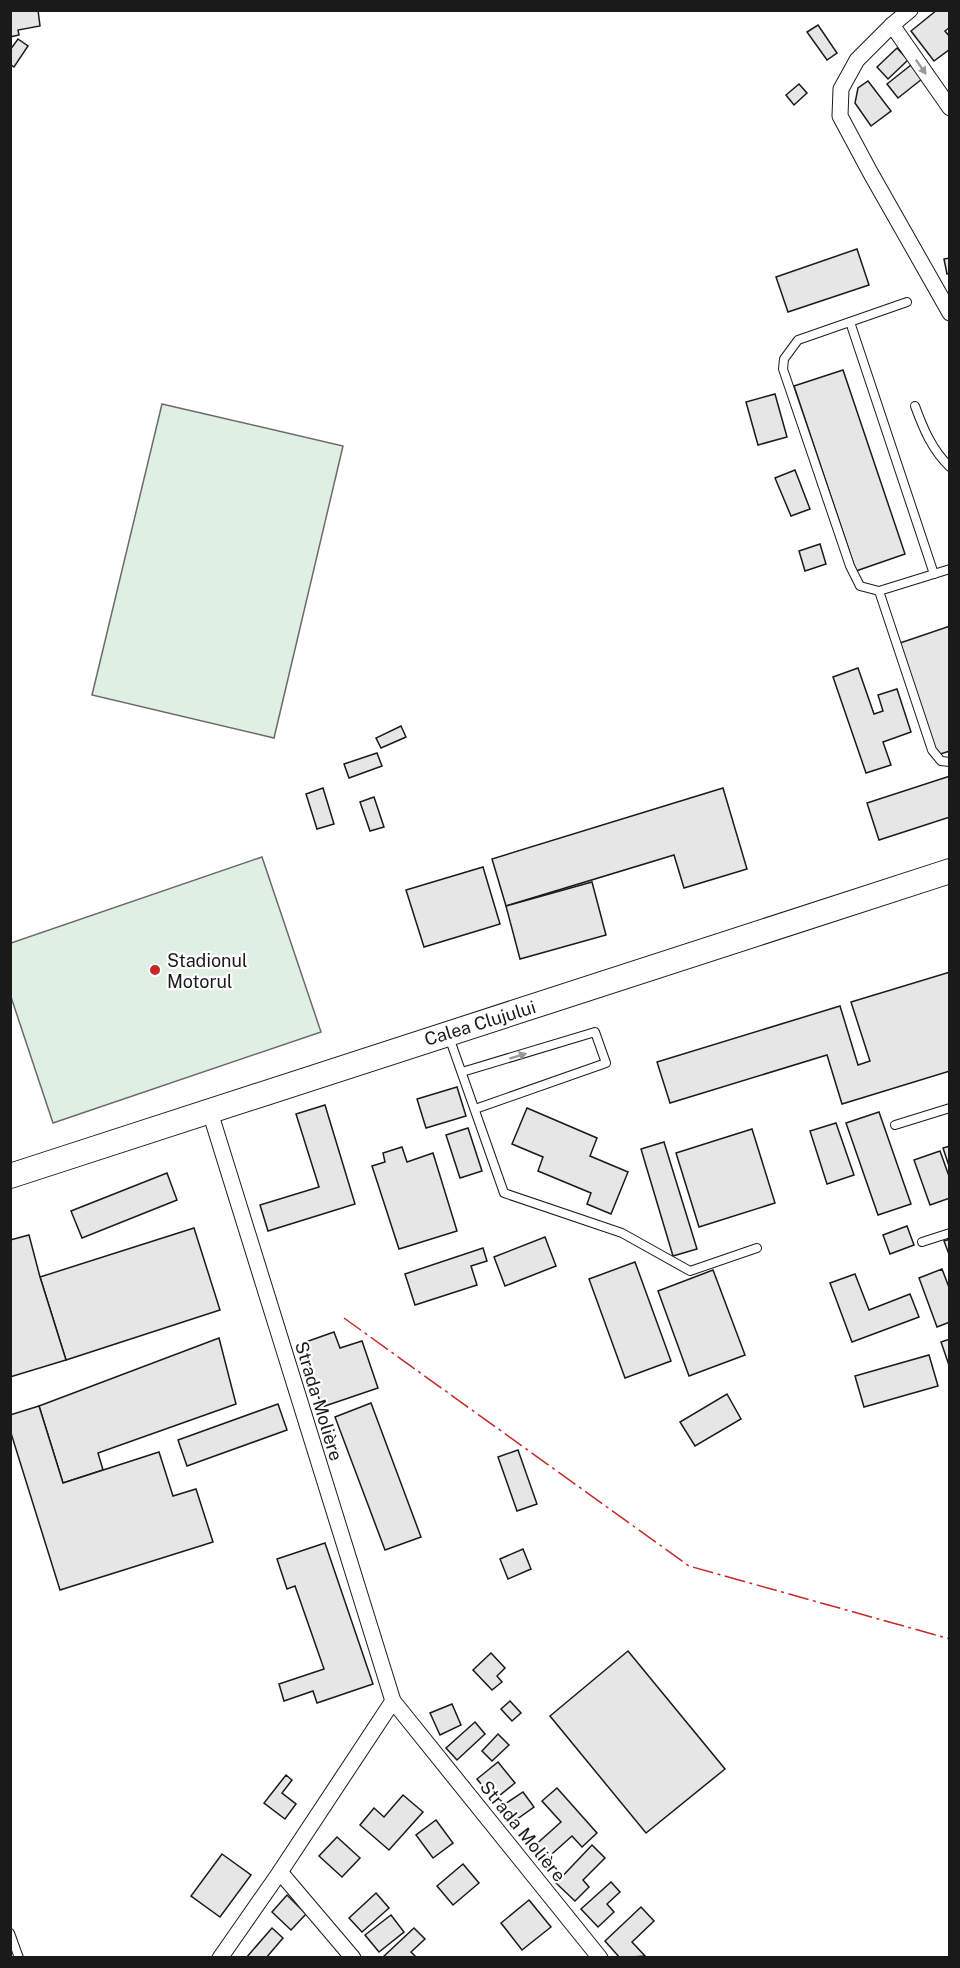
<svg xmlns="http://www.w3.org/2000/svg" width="960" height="1968" viewBox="0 0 960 1968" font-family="'Public Sans',sans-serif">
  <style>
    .pitch { fill: #e0efe3; stroke: #6a6a6a; stroke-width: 1.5 }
    .building { fill: #e6e6e6; stroke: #1a1a1a; stroke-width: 1.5 }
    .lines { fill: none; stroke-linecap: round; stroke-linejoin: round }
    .service-casing { stroke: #1a1a1a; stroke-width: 10 }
    .minor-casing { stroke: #1a1a1a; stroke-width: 17 }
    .primary-casing { stroke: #1a1a1a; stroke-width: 26 }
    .service { stroke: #fff; stroke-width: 8 }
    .minor { stroke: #fff; stroke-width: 15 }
    .primary { stroke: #fff; stroke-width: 24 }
    .power { stroke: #c62828; stroke-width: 1.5; stroke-dasharray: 21 4.5 3 4.5; stroke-linecap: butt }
    .oneway { fill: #989898 }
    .poi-dot { fill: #c62828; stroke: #fff; stroke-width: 2 }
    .labels { text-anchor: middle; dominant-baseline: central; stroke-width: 4.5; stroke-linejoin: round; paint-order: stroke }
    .poi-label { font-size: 18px; fill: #1a1a1a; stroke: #fff; text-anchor: start }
    .street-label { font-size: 18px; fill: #1a1a1a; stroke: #fff }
  </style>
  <rect width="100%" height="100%" fill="#fff"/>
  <g class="pitch">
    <path d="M162,404L343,446L274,738L92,695Z"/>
    <path d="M262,857L321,1032L53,1123L11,997V943Z"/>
  </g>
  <g class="building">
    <path d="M10,10H38L40,26L18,30L19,35L10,37Z"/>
    <path d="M937,10H950V27L945,31L950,37V49L934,61L911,31Z"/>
    <path d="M818,25L837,53L827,60L807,32Z"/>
    <path d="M18,39L28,46L14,67L10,64V50Z"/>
    <path d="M897,48L908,60L888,79L877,67Z"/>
    <path d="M911,65L922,79L898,98L887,84Z"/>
    <path d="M868,81L891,111L871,126L855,103L858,88Z"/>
    <path d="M799,84L807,93L794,105L786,95Z"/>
    <path d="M857,249L869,285L788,312L776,277Z"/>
    <path d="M950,258V273L947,274L944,259Z"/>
    <path d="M843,370L905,554L856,571L794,386Z"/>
    <path d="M775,394L787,437L758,445L746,402Z"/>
    <path d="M795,470L810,509L791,516L775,478Z"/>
    <path d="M820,544L826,564L805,571L799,551Z"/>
    <path d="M950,626V751L937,755L900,643Z"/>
    <path d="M858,668L874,714L883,711L878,695L897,689L911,732L883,742L891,765L866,773L833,677Z"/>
    <path d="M401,726L406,737L381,748L376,738Z"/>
    <path d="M377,753L382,766L349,778L344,764Z"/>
    <path d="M950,776V817L879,840L867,803Z"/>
    <path d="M323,788L334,824L317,829L306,794Z"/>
    <path d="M723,788L747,869L684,888L674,855L506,906L492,859Z"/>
    <path d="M374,797L384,827L370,831L360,802Z"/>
    <path d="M483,867L500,924L424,947L406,890Z"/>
    <path d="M592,882L606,935L520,959L506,906Z"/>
    <path d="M950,972V1071L842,1104L827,1055L670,1103L657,1062L840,1006L858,1065L870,1061L851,1002Z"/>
    <path d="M457,1087L466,1116L426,1128L417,1099Z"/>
    <path d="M325,1105L355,1204L268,1231L260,1205L319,1187L296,1114Z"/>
    <path d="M527,1108L597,1138L590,1156L628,1172L611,1214L587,1204L591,1193L538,1171L543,1157L512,1144Z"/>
    <path d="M879,1112L911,1204L878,1215L846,1123Z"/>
    <path d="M836,1123L854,1175L827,1184L810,1131Z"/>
    <path d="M468,1128L482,1171L460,1178L446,1135Z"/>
    <path d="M752,1129L775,1203L699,1227L676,1153Z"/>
    <path d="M664,1142L697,1249L673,1256L641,1149Z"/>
    <path d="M950,1146V1169L943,1148Z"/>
    <path d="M402,1147L407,1162L433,1153L457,1231L399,1249L372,1166L385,1162L383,1153Z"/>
    <path d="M940,1151L950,1179V1198L930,1205L914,1160Z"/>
    <path d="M167,1173L177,1200L82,1238L71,1211Z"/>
    <path d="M907,1226L914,1245L890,1254L883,1235Z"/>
    <path d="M194,1228L220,1310L66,1360L40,1277Z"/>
    <path d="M29,1235L40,1277L66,1360L10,1377V1240Z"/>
    <path d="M545,1237L556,1266L505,1286L494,1257Z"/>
    <path d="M950,1239V1257L944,1241Z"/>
    <path d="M483,1248L487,1261L471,1266L477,1285L415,1305L405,1274Z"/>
    <path d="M635,1262L671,1361L625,1378L589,1279Z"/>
    <path d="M942,1269L950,1290V1322L937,1327L919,1278Z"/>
    <path d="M713,1270L745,1355L689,1376L658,1291Z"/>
    <path d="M855,1274L869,1310L910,1294L919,1317L852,1342L830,1283Z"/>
    <path d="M334,1332L340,1348L362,1341L378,1388L322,1407L300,1344Z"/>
    <path d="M219,1338L236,1404L98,1453L103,1470L63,1483L39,1406Z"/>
    <path d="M950,1339V1368L941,1342Z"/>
    <path d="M929,1355L938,1386L864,1407L855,1376Z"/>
    <path d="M727,1394L741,1419L695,1446L680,1422Z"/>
    <path d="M371,1403L421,1537L385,1550L335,1417Z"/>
    <path d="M278,1404L287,1430L187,1466L178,1440Z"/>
    <path d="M39,1406L63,1483L159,1452L173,1496L196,1489L213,1542L60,1590L10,1430V1415Z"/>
    <path d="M518,1450L537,1504L517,1511L498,1457Z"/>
    <path d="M325,1543L373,1684L317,1703L313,1691L284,1701L279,1684L324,1669L295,1586L287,1589L277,1559Z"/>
    <path d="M523,1549L531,1569L508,1579L500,1559Z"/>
    <path d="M628,1651L725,1769L646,1833L550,1716Z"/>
    <path d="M491,1653L505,1668L497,1676L502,1682L492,1690L473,1670Z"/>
    <path d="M510,1701L521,1713L512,1721L501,1709Z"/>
    <path d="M452,1704L461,1725L440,1735L430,1713Z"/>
    <path d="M475,1722L485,1734L457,1760L446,1748Z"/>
    <path d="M498,1734L509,1745L492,1761L482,1751Z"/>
    <path d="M498,1762L515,1783L494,1800L477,1779Z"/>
    <path d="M286,1775L292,1780L282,1793L296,1804L285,1819L264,1803Z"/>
    <path d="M557,1788L597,1833L582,1847L572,1836L544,1861L532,1848L561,1822L542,1801Z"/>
    <path d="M523,1792L534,1807L513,1822L502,1806Z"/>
    <path d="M403,1795L423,1812L389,1850L360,1825L374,1808L384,1817Z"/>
    <path d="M436,1820L453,1843L433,1858L416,1835Z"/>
    <path d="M337,1837L360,1858L342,1877L319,1856Z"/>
    <path d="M592,1845L605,1858L583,1880L589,1887L575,1901L556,1883Z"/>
    <path d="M222,1854L251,1875L220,1917L191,1896Z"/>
    <path d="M463,1864L479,1883L453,1905L437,1886Z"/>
    <path d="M611,1882L620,1892L607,1904L614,1912L598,1927L581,1909Z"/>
    <path d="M376,1893L389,1908L362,1932L349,1918Z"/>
    <path d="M287,1895L306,1914L291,1930L272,1912Z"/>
    <path d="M529,1900L551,1927L522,1950L501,1923Z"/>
    <path d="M641,1907L654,1921L632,1942L645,1956L620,1958L605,1941Z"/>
    <path d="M391,1915L404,1932L379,1952L365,1935Z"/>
    <path d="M272,1928L283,1938L266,1958H246Z"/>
    <path d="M414,1928L425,1939L411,1952L415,1956L413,1958H382Z"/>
  </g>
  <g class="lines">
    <defs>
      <g id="service">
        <path d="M907,302L798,340L784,359L783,369L850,566L860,586L879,591L950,569"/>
        <path d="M850,322L934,574"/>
        <path d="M915,406C923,428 932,450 950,467"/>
        <path d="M879,591L932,750L941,761L950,762"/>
        <path d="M449,1037L504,1193L622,1233L690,1271L757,1248"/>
        <path d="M462,1072L595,1032L606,1063L475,1109"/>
        <path d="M895,1125L950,1108"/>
        <path d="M922,1242L950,1233"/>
        <path d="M10,1933L19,1958"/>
      </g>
      <g id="minor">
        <path d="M910,10L892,25L857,60L841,89L840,116L870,172L950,313"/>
        <path d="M892,25L950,108"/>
        <path d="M210,1112L393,1701L600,1958"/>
        <path d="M280,1872L353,1958"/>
        <path d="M220,1958L280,1872L393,1701"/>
      </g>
      <path id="primary" d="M10,1176L950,871"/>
    </defs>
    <use href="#service" class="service-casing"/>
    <use href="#minor" class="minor-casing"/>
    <use href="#primary" class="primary-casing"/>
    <use href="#service" class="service"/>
    <use href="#minor" class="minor"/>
    <use href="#primary" class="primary"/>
    <path class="power" d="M344,1318L689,1566L950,1639"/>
  </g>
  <defs><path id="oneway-solid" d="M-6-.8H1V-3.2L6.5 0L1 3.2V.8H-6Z" transform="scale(1.5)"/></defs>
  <g class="oneway">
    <use href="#oneway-solid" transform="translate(921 67) rotate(55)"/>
    <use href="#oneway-solid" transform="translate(518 1056) rotate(-17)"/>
  </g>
  <circle class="poi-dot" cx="155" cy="970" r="6"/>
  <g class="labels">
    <g class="poi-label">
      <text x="167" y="960">Stadionul<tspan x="167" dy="21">Motorul</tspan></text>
    </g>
    <g class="street-label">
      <text transform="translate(480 1023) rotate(-17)">Calea Clujului</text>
      <text transform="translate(319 1401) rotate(73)">Strada Molière</text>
      <text transform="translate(523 1831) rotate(51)">Strada Molière</text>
    </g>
  </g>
  <rect width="960" height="1968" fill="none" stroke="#1a1a1a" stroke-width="24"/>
</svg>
